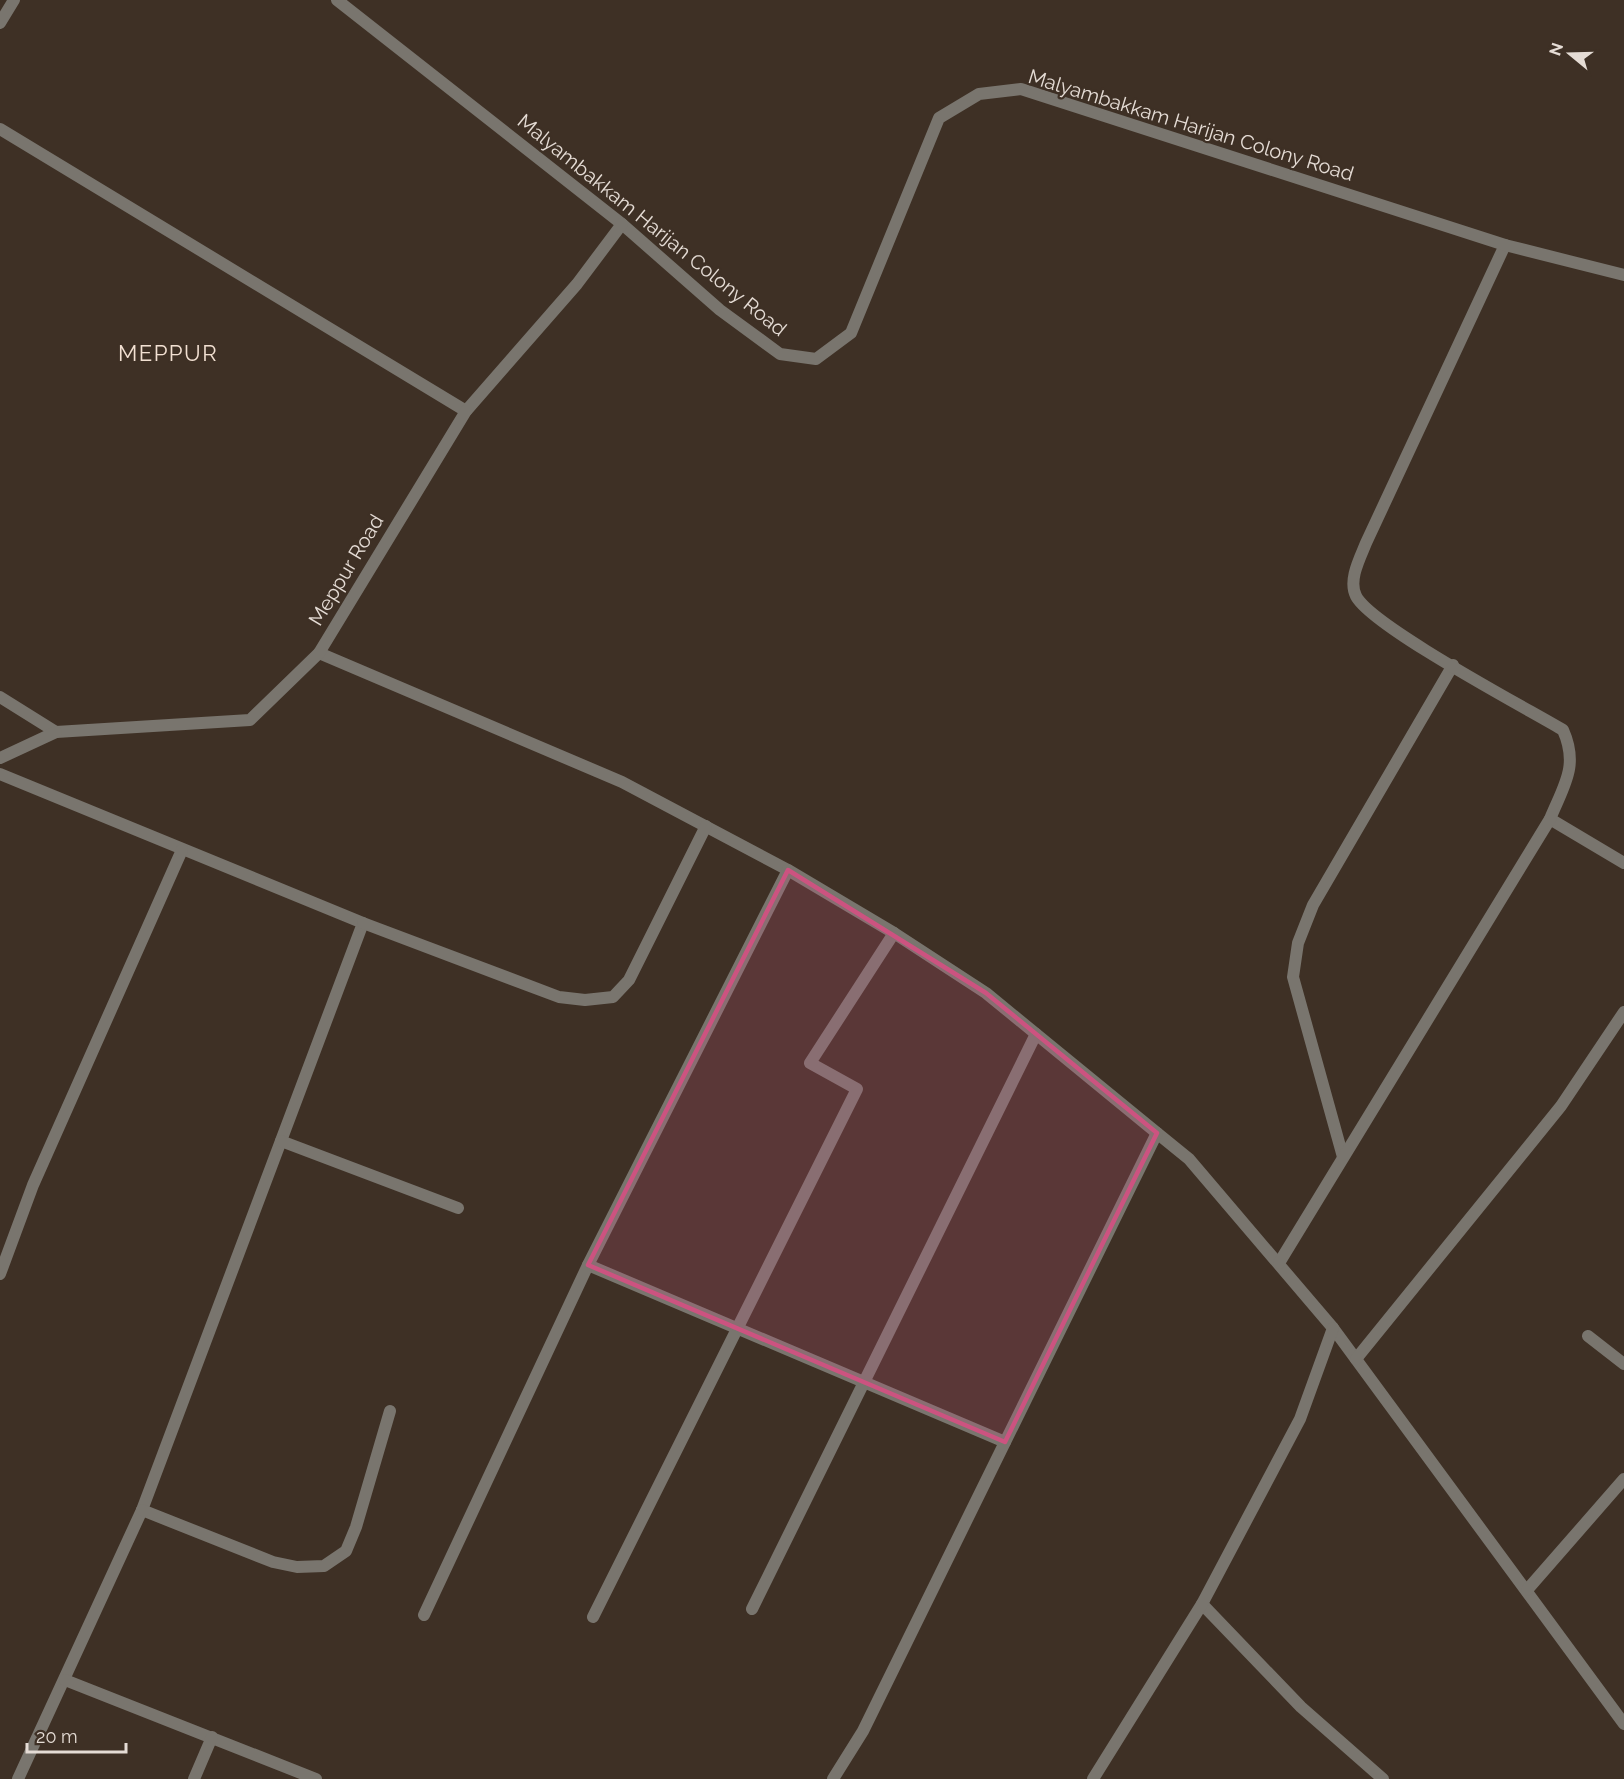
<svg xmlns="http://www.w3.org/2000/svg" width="1624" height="1779" viewBox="0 0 1624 1779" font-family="Raleway,sans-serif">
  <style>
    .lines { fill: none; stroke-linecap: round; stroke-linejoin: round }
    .minor { stroke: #79756e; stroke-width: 12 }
    .tertiary { stroke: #79756e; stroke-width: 12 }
    .marked { fill: #cc5380; fill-opacity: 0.2; stroke: #cc5380; stroke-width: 4.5; stroke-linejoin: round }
    .labels { text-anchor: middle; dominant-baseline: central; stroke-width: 4.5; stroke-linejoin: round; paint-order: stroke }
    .street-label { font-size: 20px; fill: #e5dcd5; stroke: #3e3025 }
    .quarter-label { font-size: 22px; letter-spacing: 1.5px; fill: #f2e0d2; stroke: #3e3025 }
  </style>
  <rect width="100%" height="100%" fill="#3e3025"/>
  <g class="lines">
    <g class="minor">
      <path d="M0,23L14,0"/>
      <path d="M0,129L466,411"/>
      <path d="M319,653L622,782L788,870L894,933L986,993L1157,1133L1189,1159L1333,1328L1624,1724"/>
      <path d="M0,774L363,923L142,1510L18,1779"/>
      <path d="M1550,819L1624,863"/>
      <path d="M363,923L559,997L585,1000L613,997L629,980L706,826"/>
      <path d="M281,1141L458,1208"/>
      <path d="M1343,1157L1293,977L1298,943L1313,905L1453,665"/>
      <path d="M1279,1263L1550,819C1564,785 1579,766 1563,730C1526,708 1371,626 1356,596C1348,580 1360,558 1366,543L1505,245"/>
      <path d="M588,1265L1005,1442"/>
      <path d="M0,1274L33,1185L182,850"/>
      <path d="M1588,1336L1624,1364"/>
      <path d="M1356,1359L1561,1106L1624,1012"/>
      <path d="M142,1510L273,1562L297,1567L324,1566L346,1551L356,1527L390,1411"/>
      <path d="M1527,1590L1624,1479"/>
      <path d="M1202,1604L1301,1707L1383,1779"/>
      <path d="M752,1609L1036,1034"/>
      <path d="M424,1615L588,1265L788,870"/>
      <path d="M593,1617L857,1089L810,1063L894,933"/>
      <path d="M65,1680L316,1779"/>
      <path d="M194,1779L212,1737"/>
      <path d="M833,1779L863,1731L1157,1133"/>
      <path d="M1093,1779L1202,1604L1300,1419L1333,1328"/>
    </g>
    <g class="tertiary">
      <path d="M337,0L622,224L720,310L780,354L816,359L851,333L939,118L979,94L1021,89L1505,245L1624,275"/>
      <path d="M0,697L56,732L250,720L319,653L466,411L577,284L622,224"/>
      <path d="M0,758L56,732"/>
    </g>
  </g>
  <path class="marked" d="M788,870L986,993L1157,1133L1005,1442L588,1265Z"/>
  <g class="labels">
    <g class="street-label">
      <text transform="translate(1191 125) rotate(17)">Malyambakkam Harijan Colony Road</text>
      <text transform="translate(652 225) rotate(39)">Malyambakkam Harijan Colony Road</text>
      <text transform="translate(346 570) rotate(-59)">Meppur Road</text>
    </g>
    <g class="quarter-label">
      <text x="168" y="353">MEPPUR</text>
    </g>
  </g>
  <g transform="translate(1570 54) rotate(289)" stroke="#3e3025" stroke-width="4.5" paint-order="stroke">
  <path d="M0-4.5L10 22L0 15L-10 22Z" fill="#e5dcd5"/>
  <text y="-9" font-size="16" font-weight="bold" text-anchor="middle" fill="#e5dcd5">N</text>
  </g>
  <path d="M27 1743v9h99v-9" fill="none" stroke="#e5dcd5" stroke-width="3"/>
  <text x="36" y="1743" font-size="18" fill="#e5dcd5" stroke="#3e3025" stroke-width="4.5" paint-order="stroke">20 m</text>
</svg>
